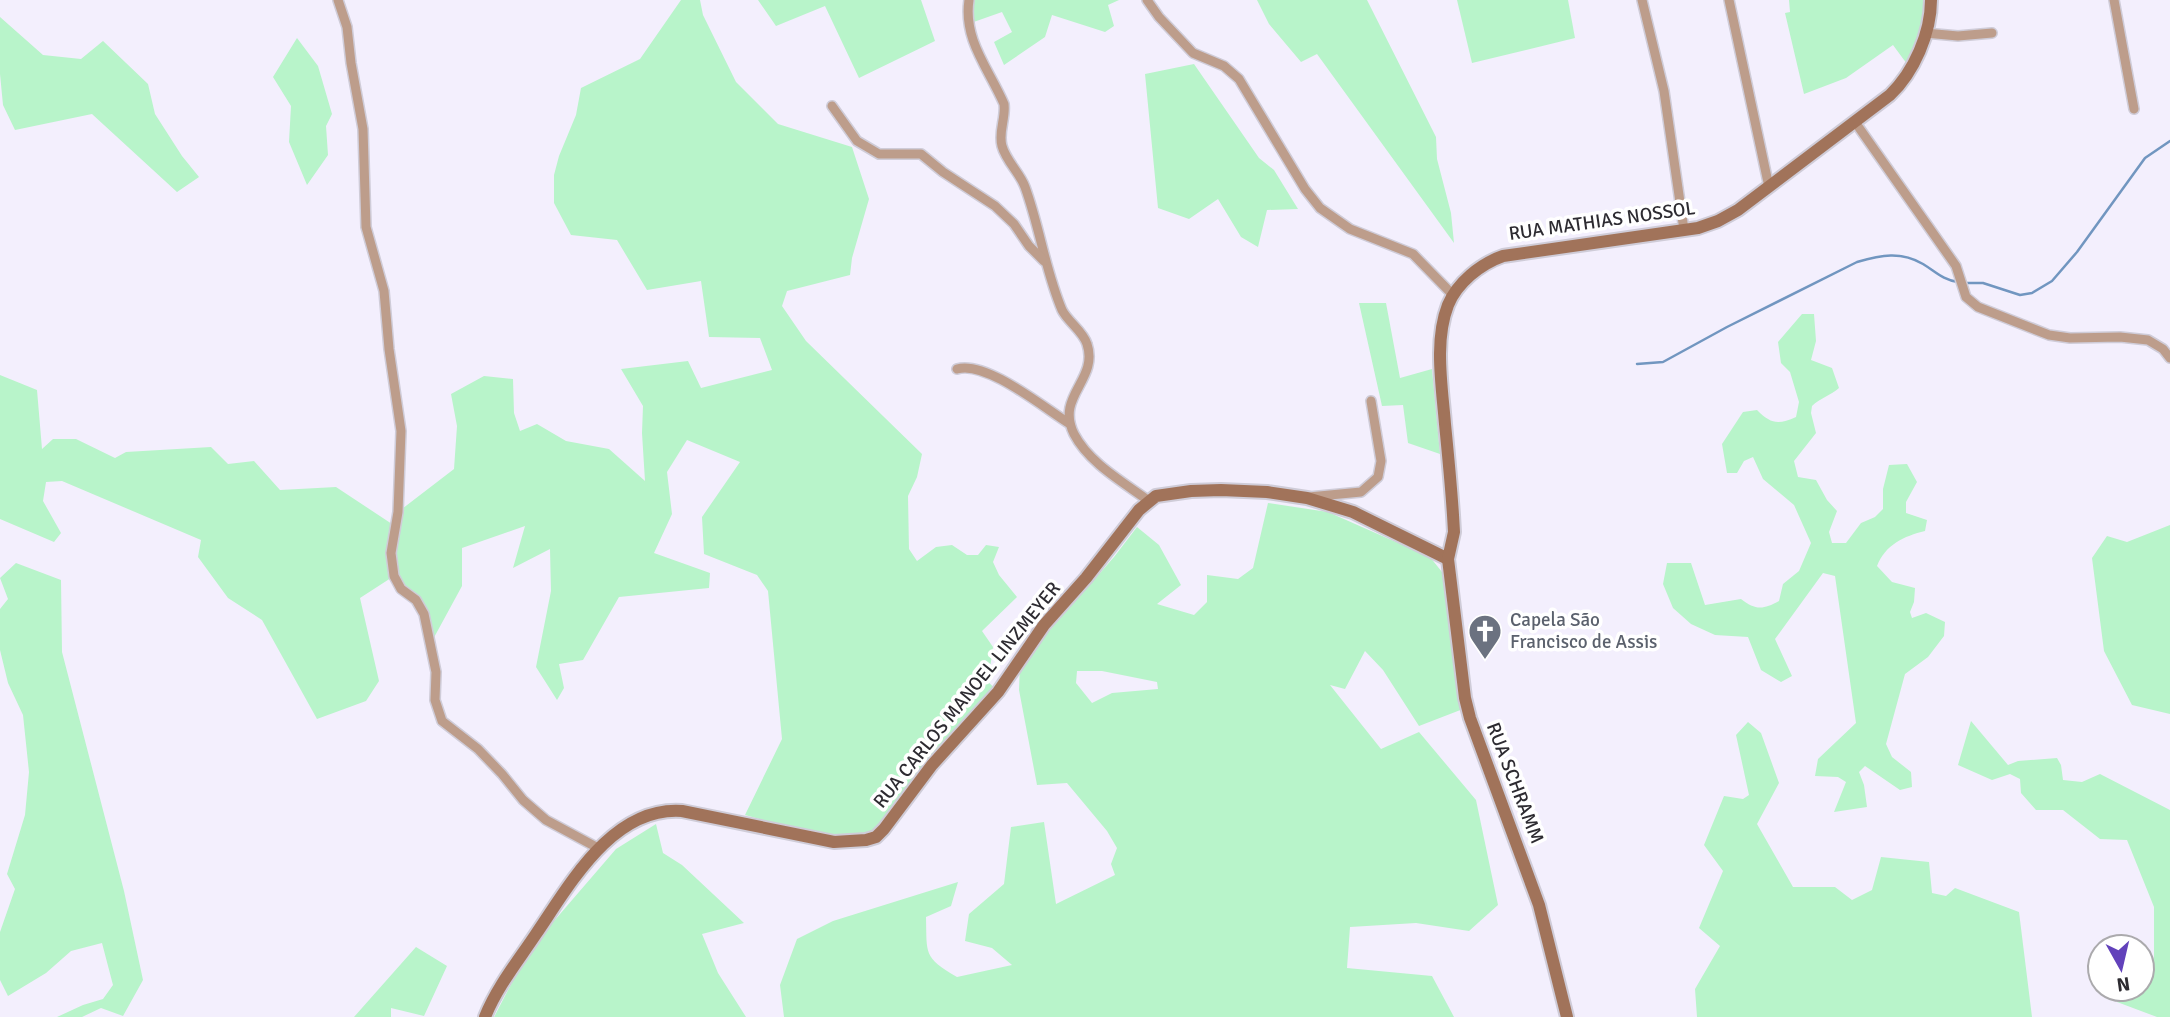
<svg xmlns="http://www.w3.org/2000/svg" width="2170" height="1017" viewBox="0 0 2170 1017" font-family="Signika,sans-serif">
  <style>
    .green { fill: #b8f4ca; fill-rule: evenodd }
    .lines { fill: none; stroke-linecap: round; stroke-linejoin: round }
    .stream { stroke: #7196c0; stroke-width: 2.5 }
    .street-casing { stroke: #cfccd8; stroke-width: 12 }
    .secondary-casing { stroke: #cfccd8; stroke-width: 16 }
    .street { stroke: #bd9d8b; stroke-width: 9 }
    .secondary { stroke: #a1735a; stroke-width: 12 }
    .labels { text-anchor: middle; dominant-baseline: central; stroke-width: 7; stroke-linejoin: round; paint-order: stroke }
    .street-label { font-size: 19px; fill: #2d2b31; stroke: #fff }
    .worship-label { font-size: 19px; fill: #5b616d; stroke: #fff; text-anchor: start }
  </style>
  <rect width="100%" height="100%" fill="#f3effd"/>
  <g class="green">
    <path d="M681,0H700L703,15L736,82L778,124L852,147L869,199L852,258L850,275L787,291L782,306L806,341L922,454L917,477L908,496L909,549L917,561L936,547L952,545L967,555H978L986,545L999,547L993,562L999,575L1017,597L982,631L993,647L988,682L997,690L875,834L849,839L806,832L745,815L782,739L768,591L757,575L704,554L702,517L740,462L687,440L667,472L672,514L654,553L710,573L709,588L619,597L583,660L559,664L564,688L557,700L536,667L551,591L550,549L513,568L525,526L462,548V586L431,643L424,614L394,576L360,598L379,681L366,701L317,719L262,620L228,598L198,557L201,540L62,481L46,482L43,501L61,533L54,542L0,519V375L37,390L42,449L53,439H76L115,458L126,452L211,447L228,464L254,461L280,490L336,487L395,526L398,512L454,469L457,426L451,394L484,376L513,379L514,413L520,431L537,424L566,441L609,449L645,481L642,433L643,406L621,369L688,361L701,388L772,370L760,338L709,337L701,281L647,290L617,240L571,235L554,203V175L559,156L576,115L581,88L640,59Z"/>
    <path d="M758,0H921L935,41L859,78L825,6L776,26Z"/>
    <path d="M969,0H1119L1108,5L1114,26L1105,32L1052,15L1045,37L1004,65L994,42L1012,32L1002,12L968,24Z"/>
    <path d="M1257,0H1367L1436,137L1437,159L1451,213L1454,243L1317,54L1301,62L1269,24Z"/>
    <path d="M1457,0H1568L1575,38L1472,63Z"/>
    <path d="M1789,0H1928L1922,32L1907,64L1893,45L1846,78L1804,94L1785,13L1790,12Z"/>
    <path d="M0,17L43,55L81,59L103,41L148,84L155,114L182,156L199,177L177,192L92,114L15,130L3,105L0,74Z"/>
    <path d="M297,38L318,66L332,114L326,126L328,155L307,185L289,142L291,106L273,77Z"/>
    <path d="M1194,64L1259,158L1274,170L1298,209L1267,210L1258,247L1241,237L1218,199L1189,219L1158,208L1145,74Z"/>
    <path d="M1359,303H1386L1400,378L1432,369L1440,454L1408,443L1403,405L1382,406Z"/>
    <path d="M1802,314H1814L1816,341L1811,360L1832,368L1839,388C1830,396 1820,398 1812,406L1811,413L1816,433L1794,461L1798,477L1816,480L1827,500L1837,511L1829,532L1832,543H1846L1861,523L1875,517L1883,509V489L1889,465L1907,464L1917,482L1906,502V513L1927,520L1925,531C1904,536 1885,545 1877,566L1892,582L1915,588L1914,602L1910,612L1912,618L1926,613L1945,622L1944,636L1928,657L1905,674L1886,744L1892,757L1911,772L1912,787L1900,790L1865,766L1859,772L1864,785L1867,807L1834,812L1846,782L1838,777L1815,776L1818,759L1856,723L1835,576L1823,573L1775,639L1792,676L1781,682L1761,670L1748,637L1715,635L1691,624L1673,608L1663,584L1667,563H1691L1705,605L1741,599C1755,610 1763,610 1779,601L1783,584L1799,571L1811,543L1794,505L1763,479L1753,457L1744,461L1737,473H1727L1722,444L1743,412L1757,410C1771,424 1778,425 1796,417L1799,402L1790,372L1781,363L1778,342Z"/>
    <path d="M1268,503L1328,512L1430,557L1442,572L1463,709L1419,726L1383,670L1365,651L1345,689L1330,685L1381,749L1419,732L1476,800L1498,905L1469,931L1416,923L1350,927L1347,968L1432,976L1454,1017H784L780,985L797,939L833,921L958,882L951,906L926,917C927,954 923,957 957,977L1012,965L992,948L965,941L969,914L1004,884L1011,827L1044,822L1056,904L1115,875L1111,864L1117,848L1107,831L1067,783L1037,785L1019,690L1020,664L1114,557L1137,527L1159,545L1181,585L1157,604L1194,615L1207,602V575L1238,579L1253,568ZM1077,671H1102L1157,682L1158,689L1112,693L1092,703L1076,683Z"/>
    <path d="M2170,525V714L2132,705L2104,651L2092,558L2107,536L2127,542Z"/>
    <path d="M16,563L61,580L62,652L124,891L143,980L123,1016L101,1008L82,1017H57L83,1005L103,999L113,985L102,943L71,951L46,973L8,996L0,980V932L15,889L7,874L25,815L29,772L23,715L8,683L0,650V609L8,599L0,578Z"/>
    <path d="M1971,721L2008,765L2018,761L2057,758L2061,765L2063,780L2082,782L2100,774L2170,810V1017H2157L2117,1002L2118,989H2142V972L2154,958V907L2127,840L2100,839L2063,810H2036L2021,793L2020,779L2010,774L1992,780L1958,765Z"/>
    <path d="M1748,722L1761,733L1779,783L1757,824L1793,887H1835L1852,900L1872,890L1881,857L1929,862L1932,893L1946,896L1955,888L2019,912L2032,1017H1697L1695,989L1720,946L1699,928L1723,871L1704,845L1724,796L1743,799L1749,795L1736,735Z"/>
    <path d="M656,824L663,853L682,865L744,923L702,934L718,973L746,1017H494L529,950L616,849Z"/>
    <path d="M416,947L447,966L424,1016L391,1008V1017H354Z"/>
  </g>
  <g class="lines">
    <g class="stream">
      <path d="M1967,283H1983L2020,295L2032,293L2052,281L2077,252L2145,158L2170,141"/>
      <path d="M1637,364L1663,362L1727,327L1857,262C1881,255 1901,251 1923,264C1936,272 1943,280 1958,282"/>
    </g>
    <defs>
      <g id="street">
        <path d="M338,0L347,27L351,63L363,129L366,227L384,291L389,349L401,431L398,512L391,553L394,576L401,589L416,600L424,614L436,672L435,700L442,721L478,749L502,774L523,800L546,820L598,848"/>
        <path d="M969,0C963,40 989,69 1004,104C1006,118 998,132 1002,146C1006,161 1020,173 1025,187C1040,228 1045,270 1062,310C1068,322 1083,331 1087,344C1099,380 1055,396 1074,434C1089,463 1123,482 1149,501"/>
        <path d="M1147,0L1159,17L1193,53L1224,66L1239,79L1305,189L1320,208L1350,229L1413,254L1453,295"/>
        <path d="M1642,0L1664,91L1684,230"/>
        <path d="M1729,0L1769,187"/>
        <path d="M2114,0L2134,109"/>
        <path d="M1925,33L1958,36L1992,33"/>
        <path d="M832,106L857,141L879,154H921L943,172L995,206L1014,224L1029,246L1044,261"/>
        <path d="M1855,122L1956,266L1966,297L1978,307L2049,335L2070,338L2120,337L2148,340L2163,349L2170,358"/>
        <path d="M957,369C986,360 1044,408 1070,424"/>
        <path d="M1309,497L1361,492L1378,477L1381,461L1371,401"/>
      </g>
      <g id="secondary">
        <path d="M485,1017C497,987 518,961 536,934C569,886 612,806 682,811L834,842L866,840L876,837L884,829L932,765L998,692L1044,625L1086,578L1139,510L1156,496L1191,491L1221,490L1267,492L1307,498L1353,512L1448,559"/>
        <path d="M1567,1017L1539,905L1470,718L1465,698L1448,559L1454,532L1453,515C1451,485 1448,454 1445,424C1442,386 1434,341 1448,305C1457,283 1480,264 1503,256L1698,228L1718,221L1738,210L1890,95C1914,72 1931,33 1931,0"/>
      </g>
    </defs>
    <use href="#street" class="street-casing"/>
    <use href="#secondary" class="secondary-casing"/>
    <use href="#street" class="street"/>
    <use href="#secondary" class="secondary"/>
  </g>
  <defs>
    <symbol id="church-pin" viewBox="-11 -11 22 30"><path d="M0 17L-7.5 6A9.5 9.5 0 1 1 7.5 6Z" fill="#6b7280" stroke="#fff"/><path d="M-1.2-6h2.4v3.5h3.3v2.4h-3.3V6h-2.4V-.1h-3.3v-2.4h3.3Z" fill="#fff"/></symbol>
  </defs>
  <g fill-rule="evenodd">
    <use href="#church-pin" x="1466" y="612" width="38" height="52"/>
  </g>
  <g class="labels">
    <g class="street-label">
      <text transform="translate(1602 221) rotate(-8)">RUA MATHIAS NOSSOL</text>
      <text transform="translate(967 695) rotate(-51)">RUA CARLOS MANOEL LINZMEYER</text>
      <text transform="translate(1515 783) rotate(69)">RUA SCHRAMM</text>
    </g>
    <g class="worship-label">
      <text x="1510" y="620">Capela São<tspan x="1510" dy="22">Francisco de Assis</tspan></text>
    </g>
  </g>
  <g transform="translate(2121 968) rotate(172)"><circle r="33" fill="#ffffff" stroke="#abaaad" stroke-width="2"/>
  <path d="M0-5L12 26L0 18L-12 26Z" fill="#6242bb"/>
  <text y="-10" font-size="19" font-weight="bold" text-anchor="middle" fill="#2d2b31">N</text>
  </g>
</svg>
